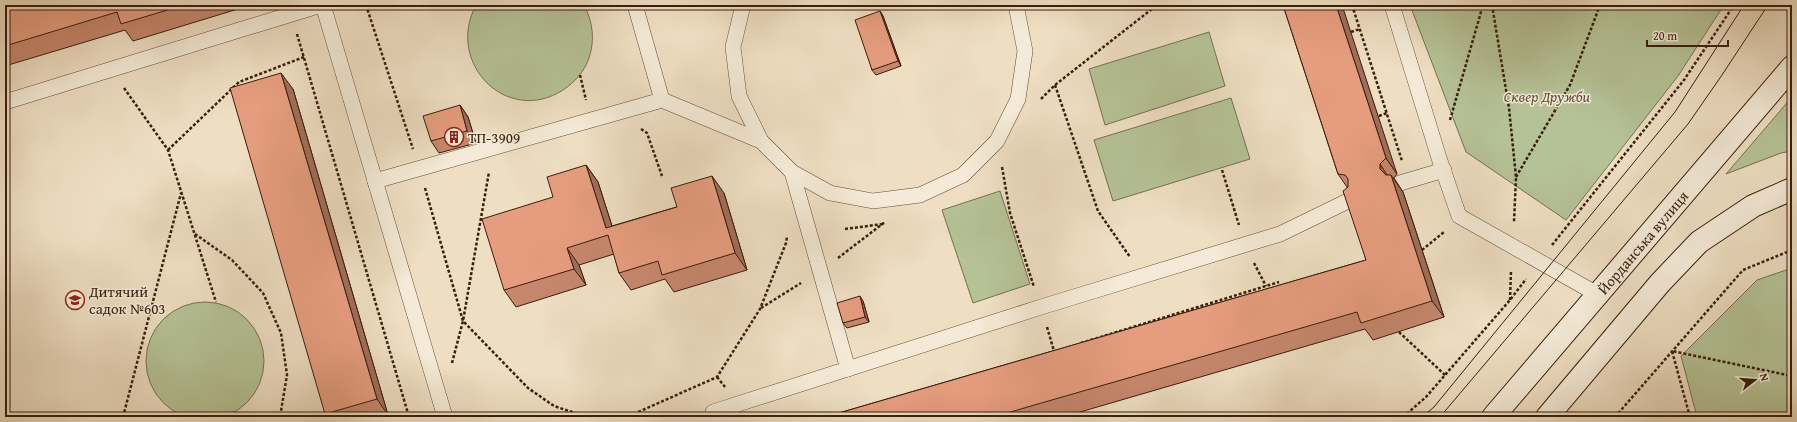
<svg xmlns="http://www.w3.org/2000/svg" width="1797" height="422" viewBox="0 0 1797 422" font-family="'Gentium Book Plus',serif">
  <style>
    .green { fill: #b5c296; stroke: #777052 }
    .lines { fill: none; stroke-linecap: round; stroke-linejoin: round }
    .lane-casing { stroke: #664d3a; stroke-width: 16 }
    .secondary-casing { stroke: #391d0d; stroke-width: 24 }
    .path { stroke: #391d0d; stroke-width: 2.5; stroke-dasharray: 3 2; stroke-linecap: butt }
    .lane { stroke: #f4ead7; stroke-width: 15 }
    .secondary { stroke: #f4ead7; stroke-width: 22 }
    .tram { stroke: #391d0d; stroke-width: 1 }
    .wall { fill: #c6876d; stroke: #391d0d }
    .shaded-wall { fill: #a16e59; stroke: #391d0d }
    .building { fill: #e69d7f; stroke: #391d0d }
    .labels { text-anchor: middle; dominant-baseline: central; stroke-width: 3; stroke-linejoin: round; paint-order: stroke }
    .park-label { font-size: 15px; font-style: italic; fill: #5e4f36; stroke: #f4ead7 }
    .poi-label { font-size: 15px; fill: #391d0d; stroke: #f4ead7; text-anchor: start }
    .street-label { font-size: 15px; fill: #391d0d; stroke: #f4ead7 }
  </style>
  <rect width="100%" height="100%" fill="#eedec2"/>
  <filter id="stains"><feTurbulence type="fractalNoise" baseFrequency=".005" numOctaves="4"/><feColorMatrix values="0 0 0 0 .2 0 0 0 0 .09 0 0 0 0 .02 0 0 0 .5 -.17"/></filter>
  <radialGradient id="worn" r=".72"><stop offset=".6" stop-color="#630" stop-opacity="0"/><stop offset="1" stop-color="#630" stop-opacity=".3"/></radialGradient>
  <g class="green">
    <path d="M476,5H584C593,22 595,40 589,58C584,72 575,82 563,90C507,126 445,63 476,5Z"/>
    <path d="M1410,5H1724L1678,76L1566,220L1466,152Z"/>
    <path d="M1209,32L1225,86L1105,125L1089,69Z"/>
    <path d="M1792,97V151L1781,153L1726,174Z"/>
    <path d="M1231,98L1250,159L1113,201L1094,140Z"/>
    <path d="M1000,191L1030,284L973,303L942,210Z"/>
    <path d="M1792,268V417H1697L1681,356L1757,280Z"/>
    <circle cx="205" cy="361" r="59"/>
  </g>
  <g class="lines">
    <defs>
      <g id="lane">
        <path d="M323,5L445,417"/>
        <path d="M635,5L662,100"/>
        <path d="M743,5L733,47L739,96L761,141L792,172L830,193L873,201L920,195L963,175L997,141L1018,99L1025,51L1016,5"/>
        <path d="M1392,5L1439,158L1459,216L1597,294"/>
        <path d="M5,102L321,5"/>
        <path d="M792,172L848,369"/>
        <path d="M375,181L662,100L761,141"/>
        <path d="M1400,183L1444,170"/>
        <path d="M713,412L1041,307L1280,234L1352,199"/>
      </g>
      <g id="secondary">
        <path id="s1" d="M1493,417L1792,67"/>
        <path d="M1547,417L1660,283L1699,242L1753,206L1792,189"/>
      </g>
    </defs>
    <use href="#lane" class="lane-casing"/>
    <use href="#secondary" class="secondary-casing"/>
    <g class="path">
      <path d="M366,5L413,149"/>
      <path d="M1352,5L1402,161"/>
      <path d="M1492,5L1509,108L1516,177L1514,222"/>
      <path d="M1783,5L1792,15"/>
      <path d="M1351,32L1360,29"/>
      <path d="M297,34L409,417"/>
      <path d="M580,75L586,100"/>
      <path d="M1055,85L1098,211L1130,257"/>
      <path d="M124,88L168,150L216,302"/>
      <path d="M1041,99L1055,85L1157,5"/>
      <path d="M1379,116L1387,113"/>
      <path d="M1450,120L1483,5"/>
      <path d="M641,129L647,133L662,176"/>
      <path d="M168,150L239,82L304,57"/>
      <path d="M1002,167L1010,213L1034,287"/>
      <path d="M1222,170L1239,225"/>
      <path d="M1516,177L1570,85L1600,5"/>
      <path d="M425,188L463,321L528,388L554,406L578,414L627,417L717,377L760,309L786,243L787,237"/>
      <path d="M845,229L883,224"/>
      <path d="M195,234L232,260L263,293L281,333L287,375L280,417"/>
      <path d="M1552,245L1684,80L1734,5"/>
      <path d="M1422,250L1444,232"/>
      <path d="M838,258L885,222"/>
      <path d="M1254,263L1266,286"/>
      <path d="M1510,300L1511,271"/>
      <path d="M761,308L801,283"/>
      <path d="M1047,327L1054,351"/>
      <path d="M1399,332L1445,375"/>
      <path d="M1081,343L1279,282"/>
      <path d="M452,363L463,321L489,172"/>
      <path d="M717,377L725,387"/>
      <path d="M123,417L181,193"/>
      <path d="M1403,417L1426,397L1510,300L1526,279"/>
      <path d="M1615,417L1743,270L1792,250"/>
      <path d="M1690,417L1672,351L1792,376"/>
    </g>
    <use href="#lane" class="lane"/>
    <use href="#secondary" class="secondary"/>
    <g class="tram">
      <path d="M1422,417L1434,407L1675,112L1744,5"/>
      <path d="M1440,417L1688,124L1722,75L1768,5"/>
    </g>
  </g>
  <g class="wall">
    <path d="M5,5H251L133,41L125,30L5,66Z"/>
    <path d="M1283,5L1397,174L1394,178L1403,192L1444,317L1373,340L1365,329L1063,417H825L1366,260L1347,187L1338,174Z"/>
    <path d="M880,11L883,16L901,66L876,75L872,70Z"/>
    <path d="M293,89L388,415L383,417H328L325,414Z"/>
    <path d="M460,105L468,117L476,143L439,153L431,141Z"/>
    <path d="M586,165L598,182L612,226L724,193L747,270L674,292L665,279L631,290L619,273L614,254L579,265L586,285L516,307L504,290Z"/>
    <path d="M863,301L869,322L847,328L843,323Z"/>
  </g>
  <g class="shaded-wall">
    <path d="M1336,5H1342L1397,174L1386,158Z"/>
    <path d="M880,11L883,16L901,66L898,61Z"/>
    <path d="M281,73L293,89L388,415L377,399Z"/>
    <path d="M460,105L468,117L476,143L467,131Z"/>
    <path d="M1380,164L1391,181L1380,169Z"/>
    <path d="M586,165L598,182L618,245L606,228Z"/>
    <path d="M1391,175L1403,192L1444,317L1432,301Z"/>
    <path d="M712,176L724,193L747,270L735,253Z"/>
    <path d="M567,248L579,265L586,285L574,269Z"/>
    <path d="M860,296L863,301L869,322L865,317Z"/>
  </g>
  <g class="building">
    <path d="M5,5H184L121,24L117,12L5,46Z"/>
    <path d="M1283,5H1336L1386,158L1380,164V169L1386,175H1391L1432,301L1361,323L1357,312L993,417H825L1366,260L1343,191L1348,187V179L1345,175L1338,174Z"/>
    <path d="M880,11L898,61L872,70L855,20Z"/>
    <path d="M281,73L377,399L325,414L230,88Z"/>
    <path d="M460,105L467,131L431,141L423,116Z"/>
    <path d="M586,165L606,228L677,207L671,188L712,176L735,253L662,275L658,261L619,273L608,235L567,248L574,269L504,290L482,219L553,197L547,177Z"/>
    <path d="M860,296L865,317L843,323L837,303Z"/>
  </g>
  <defs>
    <symbol id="building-ring" viewBox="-11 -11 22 22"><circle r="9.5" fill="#f4ead7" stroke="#8f2418" stroke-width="1.5"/><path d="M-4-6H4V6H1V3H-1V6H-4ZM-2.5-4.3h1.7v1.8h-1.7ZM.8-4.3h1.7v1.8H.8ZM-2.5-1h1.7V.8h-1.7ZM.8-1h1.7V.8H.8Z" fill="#8f2418"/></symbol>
    <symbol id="school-ring" viewBox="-11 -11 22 22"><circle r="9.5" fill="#f4ead7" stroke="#8f2418" stroke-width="1.5"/><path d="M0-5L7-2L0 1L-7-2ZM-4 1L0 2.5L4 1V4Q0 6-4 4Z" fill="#8f2418"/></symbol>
  </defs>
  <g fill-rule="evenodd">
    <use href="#building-ring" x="443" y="126" width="22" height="22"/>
    <use href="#school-ring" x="64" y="289" width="22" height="22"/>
  </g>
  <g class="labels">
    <g class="park-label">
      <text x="1547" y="96">Сквер Дружби</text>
    </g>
    <g class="poi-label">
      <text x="468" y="137">ТП-3909</text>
      <text x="89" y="291">Дитячий<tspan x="89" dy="17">садок №603</tspan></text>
    </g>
    <g class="street-label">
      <text stroke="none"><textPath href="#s1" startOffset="230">Йорданська вулиця</textPath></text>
    </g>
  </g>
  <rect width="1797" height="422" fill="none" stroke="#eedec2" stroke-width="20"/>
  <rect x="6" y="6" width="1785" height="410" fill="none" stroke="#391d0d" stroke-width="2"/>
  <rect x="10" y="10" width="1777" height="402" fill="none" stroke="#391d0d"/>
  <g transform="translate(1755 380) rotate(73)" stroke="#f4ead7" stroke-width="3" paint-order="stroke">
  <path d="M0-3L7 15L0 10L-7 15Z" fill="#391d0d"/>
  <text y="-6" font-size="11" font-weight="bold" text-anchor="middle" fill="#391d0d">N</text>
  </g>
  <path d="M1647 40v6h81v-6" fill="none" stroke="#391d0d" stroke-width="2"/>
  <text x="1653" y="40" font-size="12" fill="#391d0d" stroke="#f4ead7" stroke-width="3" paint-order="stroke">20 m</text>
  <rect width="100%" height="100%" filter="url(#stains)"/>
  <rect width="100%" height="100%" fill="url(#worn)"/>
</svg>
